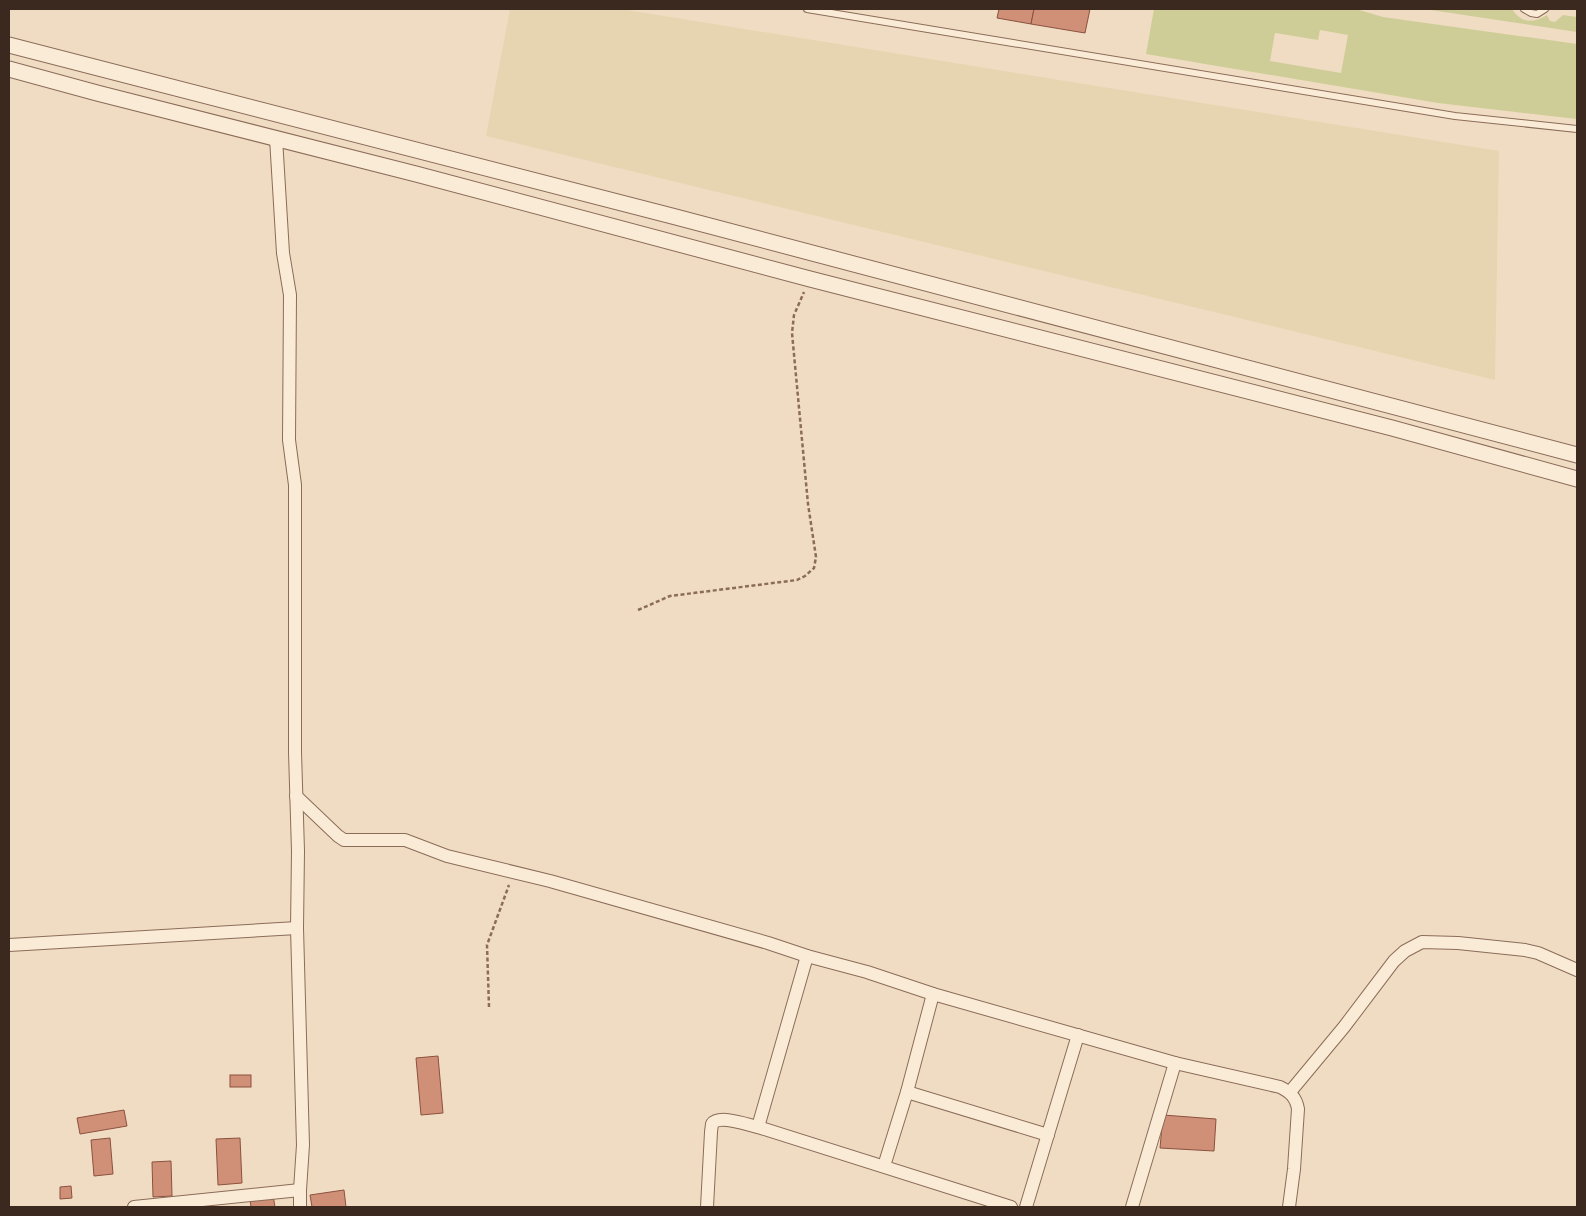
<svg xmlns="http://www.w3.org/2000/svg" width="1586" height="1216" viewBox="0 0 1586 1216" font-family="Literata,serif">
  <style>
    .farmland { fill: #e6d5b0 }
    .green { fill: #cfcd97; fill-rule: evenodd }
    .building { fill: #d09078; stroke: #8b513e }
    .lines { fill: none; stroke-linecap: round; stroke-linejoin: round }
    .service-casing { stroke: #8b6c59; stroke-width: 8 }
    .minor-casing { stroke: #8b6c59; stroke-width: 14 }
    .tertiary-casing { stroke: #8b6c59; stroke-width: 17 }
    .path { stroke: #8b6c59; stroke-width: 2.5; stroke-dasharray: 4 2.5; stroke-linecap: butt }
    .service { stroke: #faebd7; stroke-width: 6 }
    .minor { stroke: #faebd7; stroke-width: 12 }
    .tertiary { stroke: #faebd7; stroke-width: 15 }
  </style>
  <rect width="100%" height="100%" fill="#f0dcc3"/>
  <path class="farmland" d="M510,9H621L1499,151L1495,380L486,136Z"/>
  <g class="green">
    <path d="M1154,9H1356L1383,17L1577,44V119L1438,103L1146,54ZM1320,30L1348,35L1341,73L1270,61L1275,33L1318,40Z"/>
    <path d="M1424,9H1512C1521,23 1533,24 1547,15L1550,21L1555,22L1563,15L1577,17V32Z"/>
  </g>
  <g class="building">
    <path d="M999,9H1034L1031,24L997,18Z"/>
    <path d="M1034,9H1090L1085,33L1031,24Z"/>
    <path d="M438,1056L443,1113L421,1115L416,1058Z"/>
    <rect x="230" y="1075" width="21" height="12"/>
    <path d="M124,1110L127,1126L80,1134L77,1118Z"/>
    <path d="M1163,1115L1216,1119L1214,1151L1160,1148Z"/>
    <path d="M110,1138L113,1174L94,1176L91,1140Z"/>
    <path d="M240,1138L242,1183L218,1185L216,1139Z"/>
    <path d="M171,1161L172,1196L153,1197L152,1162Z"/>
    <path d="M71,1186L72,1198L60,1199V1187Z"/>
    <path d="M344,1190L346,1207H312L310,1195Z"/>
    <path d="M273,1195L275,1207H251L250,1199Z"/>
  </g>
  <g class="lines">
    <defs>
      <g id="service">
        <path d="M807,9L1455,116L1577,129"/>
        <path d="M1524,9L1531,13L1537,14L1545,9"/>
      </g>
      <g id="minor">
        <path d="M276,138L283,253L290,295L289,440L295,485V752L298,851L297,928L303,1145L300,1190V1207"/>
        <path d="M296,796L338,836L344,840H405L447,856L550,881L768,943L807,956L867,972L933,994L1175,1063L1280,1087C1290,1092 1296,1097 1298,1109L1294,1169L1289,1207"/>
        <path d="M9,945L297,928"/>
        <path d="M907,1092L1048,1135"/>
        <path d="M1290,1092L1344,1027L1394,961L1405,951L1422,942L1458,943L1525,950L1538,953L1577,970"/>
        <path d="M758,1127L807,956"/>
        <path d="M884,1166L907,1092L933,994"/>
        <path d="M134,1207L300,1190"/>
        <path d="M707,1207L711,1132C711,1131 712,1125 712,1124C719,1114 748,1125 758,1127L1011,1207"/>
        <path d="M1026,1207L1078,1035"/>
        <path d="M1132,1207L1175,1063"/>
      </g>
      <g id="tertiary">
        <path d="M9,45L672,216L1577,455"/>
        <path d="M9,69L97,93L416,174L810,279L1392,428L1577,479"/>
      </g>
    </defs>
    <use href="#service" class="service-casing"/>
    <use href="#minor" class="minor-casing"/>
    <use href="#tertiary" class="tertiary-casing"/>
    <g class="path">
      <path d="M638,610L670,596L797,580L805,576L814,568L816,557L808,504L792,333L794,315L804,292"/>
      <path d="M489,1007L487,945L509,885"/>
    </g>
    <use href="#service" class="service"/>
    <use href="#minor" class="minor"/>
    <use href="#tertiary" class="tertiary"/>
  </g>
  <rect width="1586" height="1216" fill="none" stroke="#3b281e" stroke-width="20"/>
</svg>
